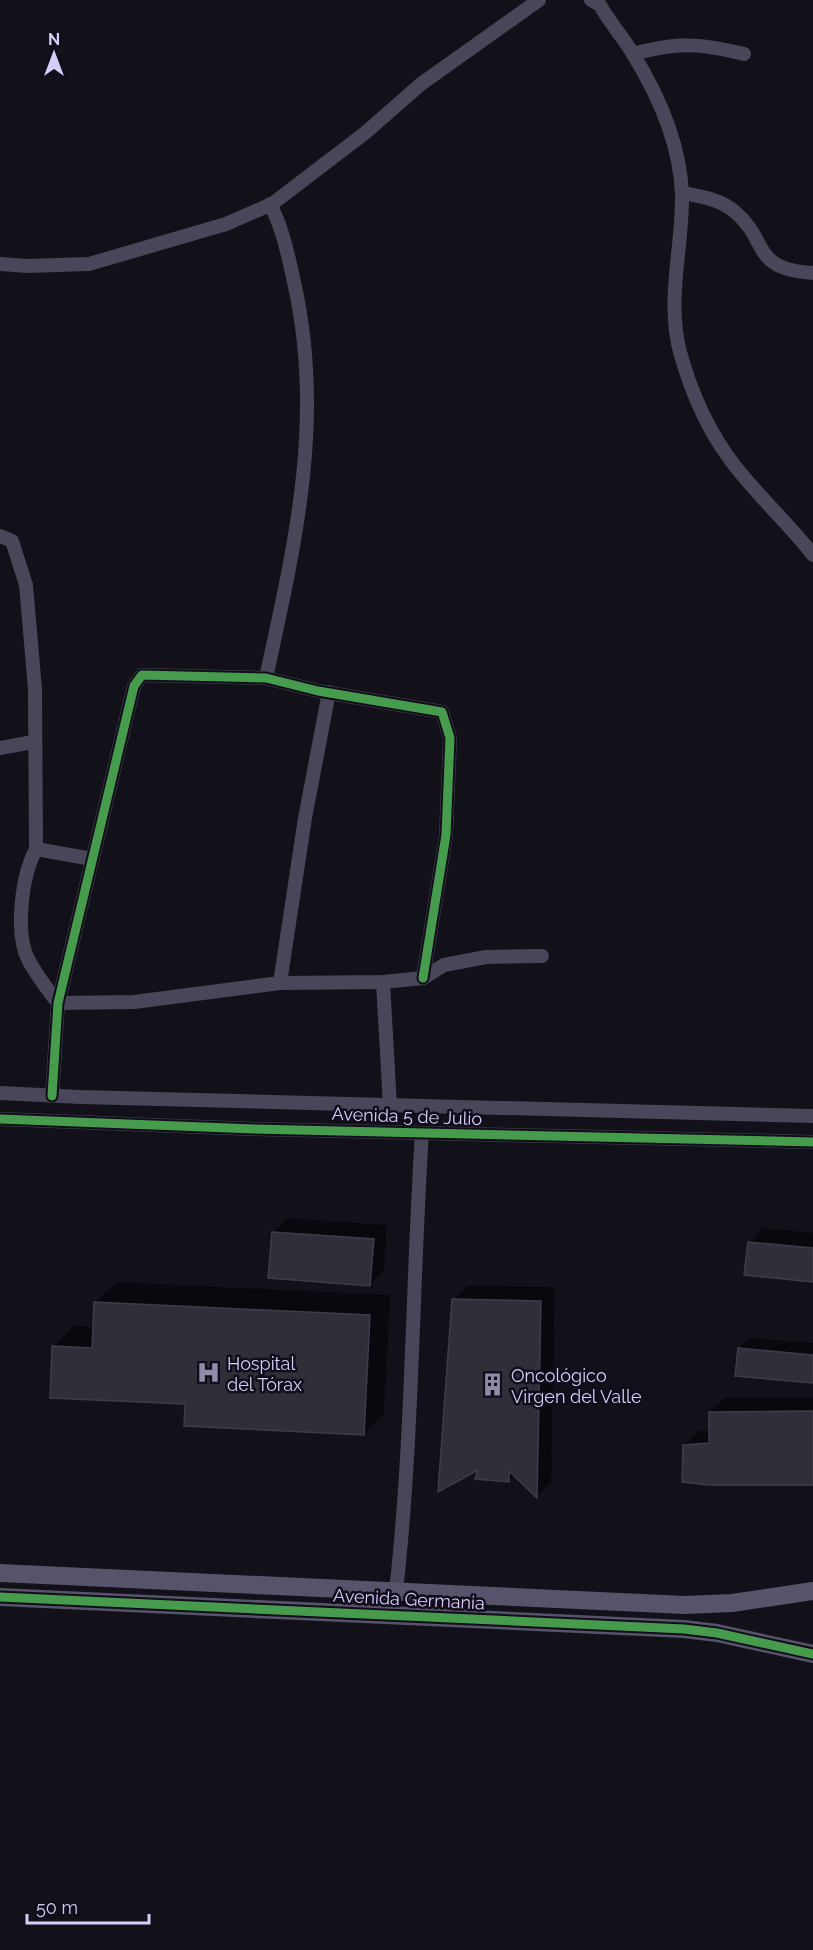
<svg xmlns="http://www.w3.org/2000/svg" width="813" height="1950" viewBox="0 0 813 1950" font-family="Raleway,sans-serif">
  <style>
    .shadow { fill: #0007 }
    .building { fill: #312e3a; stroke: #403b4b; stroke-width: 1.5 }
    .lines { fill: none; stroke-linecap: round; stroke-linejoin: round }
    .street { stroke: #484658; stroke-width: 14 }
    .secondary { stroke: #57536a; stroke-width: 18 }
    .cycleway-casing { stroke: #110d1b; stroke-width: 13 }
    .cycleway { stroke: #469c4c; stroke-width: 9 }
    .labels { text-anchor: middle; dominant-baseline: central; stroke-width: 5; stroke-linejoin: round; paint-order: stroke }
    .street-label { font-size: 18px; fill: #d7cdf9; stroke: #110d1b }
    .poi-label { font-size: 18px; fill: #d7cdf9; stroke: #110d1b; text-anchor: start }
  </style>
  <rect width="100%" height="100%" fill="#121018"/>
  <g class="shadow">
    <path d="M288,1218L387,1225L384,1270L370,1284L273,1232Z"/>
    <path d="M763,1228L813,1233V1281L749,1242Z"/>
    <path d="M116,1282L390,1295L384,1413L363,1434L186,1403L54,1347L74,1326L94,1327L95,1303Z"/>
    <path d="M468,1286L555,1287L551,1483L537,1496L515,1474L509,1480L481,1467L453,1300Z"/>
    <path d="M750,1338L813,1343V1381L739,1348Z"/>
    <path d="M813,1397V1483L684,1445L699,1431L710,1430V1412L725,1398Z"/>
  </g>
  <g class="building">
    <path d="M272,1232L374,1239L370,1286L268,1278Z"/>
    <path d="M748,1242L813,1248V1282L744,1275Z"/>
    <path d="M452,1299L541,1301L537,1498L509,1471V1482L475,1479L478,1470L438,1492Z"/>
    <path d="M94,1302L370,1315L364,1435L184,1426L185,1404L50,1398L52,1346L92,1348Z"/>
    <path d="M738,1348L813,1355V1383L735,1376Z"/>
    <path d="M813,1411V1485H709L682,1482L683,1445L709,1443V1412Z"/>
  </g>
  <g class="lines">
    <g class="street">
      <path d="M591,0L600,5C609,22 623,37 633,54C659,96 680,144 682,194C683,247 666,299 680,352C691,392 709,433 735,466C759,497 789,524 813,555"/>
      <path d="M633,54C679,42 698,43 744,54"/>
      <path d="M682,193C700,196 719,199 734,211C770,241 750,269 813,273"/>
      <path d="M0,264L27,266L89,264L226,224L272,204L365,133L421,84L539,0"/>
      <path d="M0,536L12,541L26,585L35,689L36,849C22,875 14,934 29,961C37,976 48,990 58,1003L134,1002L280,983L383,982L423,978L444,965L486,957L542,956"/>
      <path d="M266,678C295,544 325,419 294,282C288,255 283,229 270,204"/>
      <path d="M0,748L33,742"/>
      <path d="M36,849L92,859"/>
      <path d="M383,982L390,1106"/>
      <path d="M280,983L305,818L329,692"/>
      <path d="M0,1093L80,1097L813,1116"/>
      <path d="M52,1096L58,1003L134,686L142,675L266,678L318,691L442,712L450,738L446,835L423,978"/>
      <path d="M0,1119L254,1129L813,1142"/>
      <path d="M396,1591C413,1439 412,1286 422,1133"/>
    </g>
    <g class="secondary">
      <path d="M0,1573L685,1605L732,1603L813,1591"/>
      <path d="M0,1597L684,1629L717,1633L813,1654"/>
    </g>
    <defs>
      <g id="cycleway">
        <path d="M52,1096L58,1003L134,686L142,675L266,678L318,691L442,712L450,738L446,835L423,978"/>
        <path d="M0,1119L254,1129L813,1142"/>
        <path d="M0,1597L684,1629L717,1633L813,1654"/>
      </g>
    </defs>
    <use href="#cycleway" class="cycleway-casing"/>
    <use href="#cycleway" class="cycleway"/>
  </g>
  <defs>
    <symbol id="hospital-bare" viewBox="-9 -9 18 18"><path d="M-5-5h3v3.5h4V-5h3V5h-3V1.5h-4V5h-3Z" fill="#928baa" stroke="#110d1b" stroke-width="2.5" paint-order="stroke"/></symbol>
    <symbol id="building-bare" viewBox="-9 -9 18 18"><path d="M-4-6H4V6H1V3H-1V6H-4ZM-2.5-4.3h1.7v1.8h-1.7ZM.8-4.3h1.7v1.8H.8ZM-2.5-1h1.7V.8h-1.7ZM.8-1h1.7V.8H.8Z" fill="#928baa" stroke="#110d1b" stroke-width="2.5" paint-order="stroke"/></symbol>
  </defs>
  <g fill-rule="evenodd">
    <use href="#hospital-bare" x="192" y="1356" width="33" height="33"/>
    <use href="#building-bare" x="476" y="1368" width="33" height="33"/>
  </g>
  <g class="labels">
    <g class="street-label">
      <text transform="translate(407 1116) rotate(2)">Avenida 5 de Julio</text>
      <text transform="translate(409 1599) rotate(3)">Avenida Germania</text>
    </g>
    <g class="poi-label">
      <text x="227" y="1363">Hospital<tspan x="227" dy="21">del Tórax</tspan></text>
      <text x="511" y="1375">Oncológico<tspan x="511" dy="21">Virgen del Valle</tspan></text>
    </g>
  </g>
  <g transform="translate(54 54)" stroke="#110d1b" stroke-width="4.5" paint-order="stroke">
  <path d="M0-4.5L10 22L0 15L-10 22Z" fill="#d7cdf9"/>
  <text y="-9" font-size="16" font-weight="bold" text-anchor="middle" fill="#d7cdf9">N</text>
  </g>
  <path d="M27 1914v9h122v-9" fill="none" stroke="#d7cdf9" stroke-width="3"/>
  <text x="36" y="1914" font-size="18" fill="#d7cdf9" stroke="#110d1b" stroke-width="4.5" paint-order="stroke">50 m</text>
</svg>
